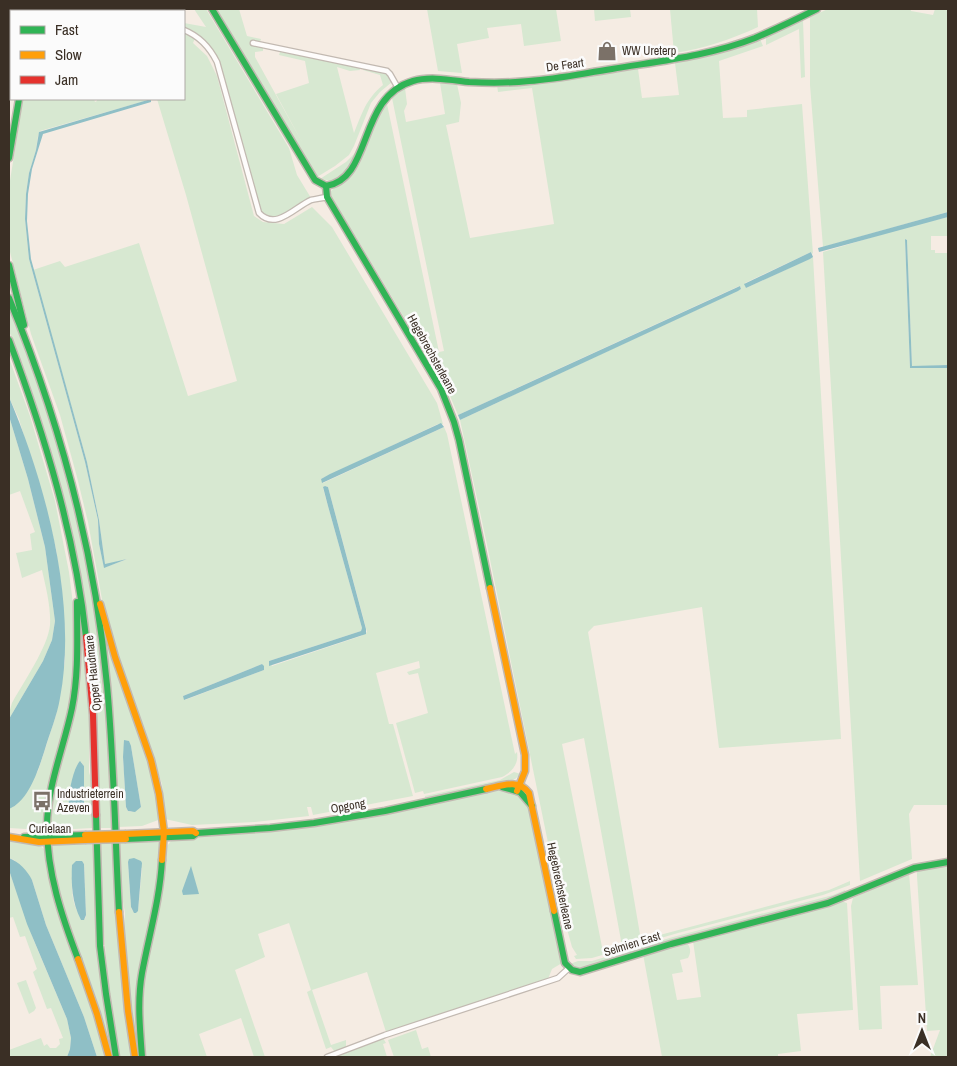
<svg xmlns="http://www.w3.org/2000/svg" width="957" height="1066" viewBox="0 0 957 1066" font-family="'Archivo Narrow',sans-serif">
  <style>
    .green { fill: #d7e8d1; fill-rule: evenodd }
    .water { fill: #8fbfc6 }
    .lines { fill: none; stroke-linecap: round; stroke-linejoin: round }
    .street-casing { stroke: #c2b9b1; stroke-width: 7 }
    .fast-casing { stroke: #c2b9b1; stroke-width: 9 }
    .slow-casing { stroke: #c2b9b1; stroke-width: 9 }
    .jam-casing { stroke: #c2b9b1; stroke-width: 9 }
    .street { stroke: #fefcfb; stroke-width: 4.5 }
    .fast { stroke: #30b455; stroke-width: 6 }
    .slow { stroke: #ff9f0a; stroke-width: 6 }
    .jam { stroke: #e5322d; stroke-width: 6 }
    .slow-bridge-casing { stroke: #c2b9b1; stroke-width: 9; stroke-linecap: butt }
    .slow-bridge { stroke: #ff9f0a; stroke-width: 6 }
    .labels { text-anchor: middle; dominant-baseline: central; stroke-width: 5; stroke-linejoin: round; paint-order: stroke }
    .poi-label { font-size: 12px; fill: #3a2f25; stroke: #fbfbfb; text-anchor: start }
    .street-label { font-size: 12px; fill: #3a2f25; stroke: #fbfbfb }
  </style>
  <rect width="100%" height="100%" fill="#f5ece3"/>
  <g class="green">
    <path d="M194,9H206L289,148L297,175L311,198C296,207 272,230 259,208L218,62L208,45L198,35L184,28V23L206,27Z"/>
    <path d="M216,9H239L247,36L261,39L260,42L252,41L251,45L263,47V51L255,52V57L303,144L276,94L309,83L305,61L279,55L280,52L359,67L360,70L350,71L337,67L354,133C362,114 365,100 383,85L380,75L363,70V68C375,70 387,70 392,82L380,92L371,103L354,146L349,155L335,166L317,177Z"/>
    <path d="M427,9H556L561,41L524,46L521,24L487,28L489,38L457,44L462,73L438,71Z"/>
    <path d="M594,9H630L631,17L595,21Z"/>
    <path d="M670,9H757L758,27C732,39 703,49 674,53Z"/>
    <path d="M828,9H911V11L933,15L935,9H948V212L823,247L810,85V17Z"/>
    <path d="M803,20L805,77L801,78L799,29L766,45V37Z"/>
    <path d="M184,32L195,38L193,43L207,56L217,76L254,216L263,222L284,224L312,207L332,227L437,403L443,424H438L321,479L323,483L444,427L447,434L515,754L517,752C519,764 512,772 502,777L424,794L423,791L415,793L396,723L428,713L418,673L409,675L407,672L420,668L419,661L376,673L389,724H393L413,796L313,815L311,807H307L309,816L255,822L192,825L165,819L162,784L138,716L105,616L88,522L77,477L60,415L31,334L10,252L9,238V187L23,99H94L95,102L97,101V99H152L40,131L38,136L36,150L29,173L26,194L25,219L29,259L85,462L98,520L99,544L104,567H106L127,559L105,565L99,520L87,462L33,270L60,261L65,267L139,243L188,396L237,381L186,195L157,99H184ZM325,486L328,487L367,632L361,636L272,666L269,661L361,631L362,628L328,506L323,488ZM262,664L264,670L185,700L183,696Z"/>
    <path d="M760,39L763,46L719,61L723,118L747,117V110L802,104L813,254L811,252L745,283L746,288L813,257L841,739L719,748L702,607L594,626L588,632L641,940L829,890L850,881V885L823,895L678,933L592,958L576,959L574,956L577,955L572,947L562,911L486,540L460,420L741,289L740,286L737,287L458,415L450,396L436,371L356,237L344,221L330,196V192C339,182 354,177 360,163C368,146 370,113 387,104L439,352L444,351L392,98L405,88L407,104L404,111L406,122L445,114L440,83L457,84L461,103L459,122L446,125L470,238L554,224L532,88L498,92L497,85L559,80L638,69L642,98L679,95L675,63L713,55ZM584,738L622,946L603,952L562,744Z"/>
    <path d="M355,153H356C353,167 343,174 332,181L320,179L346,162Z"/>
    <path d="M948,217V236H931V250H935V253H948V365L912,367L907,240L905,239L910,368H948V805H914L909,814L912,859L860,881L823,252L906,227Z"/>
    <path d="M9,307C60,423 90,551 103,676C108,727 109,777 111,828H99L81,583L26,374L9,331Z"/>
    <path d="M9,358L30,416L55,501L69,572L75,620V684L53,775C45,791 43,806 44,823L26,829L9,828V809L38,771L56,715L65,661V633L61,585L56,549L49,520L19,419L9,397Z"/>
    <path d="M9,416L28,479L45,547L55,621L52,640L43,661L9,719V713L12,703C23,683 48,647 50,625C51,607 46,588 42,570L22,578L16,553L32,550L30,534L35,532L20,491L9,495Z"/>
    <path d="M80,620L90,727L89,753V772L92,783V828L74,829L50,823L51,804L74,707ZM79,762H81L84,766V809L69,793Z"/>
    <path d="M103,627L150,761L161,819L142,826L118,827ZM131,746L141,807L131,812L128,811L126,807L123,757Z"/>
    <path d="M514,772L521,774L515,779L490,786L425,798V796L500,780Z"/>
    <path d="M501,790C519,792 527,801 532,818L562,963L552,969L548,979L388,1032H386L367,972L312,990L331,1045L346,1040V1048L335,1052L331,1047L326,1049L307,992L311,990L289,923L258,934L265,957L235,970L265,1057H254L241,1018L199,1034L207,1057H143L142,996L167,846L171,841L177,838L254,832Z"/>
    <path d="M9,839L38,844L45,850L107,1057H97L84,1017L46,925L32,880L14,860L9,858Z"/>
    <path d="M160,841L161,872L147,936L137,1050L123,941L125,913L121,890L119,843ZM128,862L142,868L138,910L136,913L132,910L131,907Z"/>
    <path d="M56,843L93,844L96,929L113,1057L60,905L51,851V845ZM84,863L86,915L85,919C70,909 72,887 72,870Z"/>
    <path d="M100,843H112L132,1057H119C106,986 102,915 100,843Z"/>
    <path d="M948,865V1057H930L940,1030L927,1031L917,876V872C925,866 938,866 948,865Z"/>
    <path d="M9,870L34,941L67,1019L71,1038L70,1049L67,1057H9V1050L41,1038L44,1046L47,1044L50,1048H56L60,1044L59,1039L63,1038L51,1008L47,1009L33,972L37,969L25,936L20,937L13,917L9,918Z"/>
    <path d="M909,873L918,985L880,986L882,1029L859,1030L851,906L853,898Z"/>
    <path d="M845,890L846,892L832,900L586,967L577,968L570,964L578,961H592L673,937L833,895Z"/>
    <path d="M841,901L847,903L853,1010L797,1014L801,1051L778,1054V1057H662L643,954L687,943C691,948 691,953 688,958L680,960L683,972L672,974L677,1000L701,997L693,941Z"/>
    <path d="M26,980L36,1008L34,1011L29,1014L17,983Z"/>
    <path d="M416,1030L422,1049L428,1047L431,1057H394L388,1040Z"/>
    <path d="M383,1038L386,1043L383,1044L387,1057H332Z"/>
  </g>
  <g class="water">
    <path d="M151,99V102L43,134L32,169L28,194L27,221L31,259L87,462L99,520L105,564L127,559L104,568L99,544L98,520L85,462L29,259L25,219L26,194L29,173L36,150L39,132Z"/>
    <path d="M948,212V217L819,252L818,248Z"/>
    <path d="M905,239L907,240L912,366L948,365V368H910Z"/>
    <path d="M811,252L813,257L810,259L746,288L744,284Z"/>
    <path d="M740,286L741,289L738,291L460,420L458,415Z"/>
    <path d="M9,397C46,484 78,604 60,698C57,716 50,732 45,749C39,768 29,801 9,809V719L43,661L52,640L55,621L45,547L28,479L9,416Z"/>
    <path d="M441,423L444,427L322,483L321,479L330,474Z"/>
    <path d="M325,486L328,487L366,629V634L269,666V661L361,631L362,628L328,506L323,487Z"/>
    <path d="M262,664L264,666V670L184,700L183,696Z"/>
    <path d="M124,740L129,741L131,746L141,807L135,812L128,811L126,807L123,757Z"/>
    <path d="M80,761L84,766V809L80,812L70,810C66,801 73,768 80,761Z"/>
    <path d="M9,858C19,862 27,870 32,880L46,925L84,1017L97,1057H67L70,1049L71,1038L67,1019L27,924L9,870Z"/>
    <path d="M134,858L141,861L142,863L138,911L136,913H134L131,907L128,862L129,859Z"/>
    <path d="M76,861H82L84,864L86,915L84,920H81C72,903 71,884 72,865Z"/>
    <path d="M191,866L199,894L183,895L182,891Z"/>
  </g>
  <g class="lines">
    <defs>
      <g id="street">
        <path d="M81,9L94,11"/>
        <path d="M184,30C199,36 210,48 217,62L259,213C276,231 295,207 311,200C316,199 322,198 327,197"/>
        <path d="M253,43L387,71L390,74L398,88"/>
        <path d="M327,1057L385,1035L558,978L569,968"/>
      </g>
      <g id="fast">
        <path d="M33,9V11"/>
        <path d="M212,9L315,180L326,186L327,197L441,389L454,422L459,440L490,588"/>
        <path d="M9,28L11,33"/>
        <path d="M9,87L11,82"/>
        <path d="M9,158L19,99"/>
        <path d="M326,186C373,179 357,97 413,81C430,76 451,80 469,82C489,83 510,83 529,81C557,79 585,73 612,69C660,61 709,56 755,38C776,29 797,19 817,9"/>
        <path d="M9,265L24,325"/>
        <path d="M9,298C60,422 95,551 107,685C114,761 115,836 119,912"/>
        <path d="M9,340C45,436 75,535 86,637"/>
        <path d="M77,602C77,637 79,673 72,708C64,747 47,786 47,827C47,873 62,917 78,959"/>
        <path d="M502,787L520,792L532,806"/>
        <path d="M96,815L100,946L106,994L116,1057"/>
        <path d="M24,837L85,835"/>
        <path d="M126,839L193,836L197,833L270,828L314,823L385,811L486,789"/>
        <path d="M554,911L565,963L572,970L580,972L671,944L828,903L914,868L948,862"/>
        <path d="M142,1057C140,1029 137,1001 142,973C149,935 160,899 162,860"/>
      </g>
      <g id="slow">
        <path d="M490,588L525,755V771L517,791"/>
        <path d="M100,604L115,657L151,760L159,794L164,832L162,860"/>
        <path d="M486,789C501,786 518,778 529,793L554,911"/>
        <path d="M126,834L193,831L196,833"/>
        <path d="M9,837L39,842L85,840"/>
        <path d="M119,912L128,1011L135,1057"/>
        <path d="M78,959L97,1014L109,1057"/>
      </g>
      <path id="jam" d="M86,637L93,715L96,815"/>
    </defs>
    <use href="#street" class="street-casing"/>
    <use href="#fast" class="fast-casing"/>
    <use href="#slow" class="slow-casing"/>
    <use href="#jam" class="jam-casing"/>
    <use href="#street" class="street"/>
    <use href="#fast" class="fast"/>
    <use href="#slow" class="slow"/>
    <use href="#jam" class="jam"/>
    <defs>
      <g id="slow-bridge">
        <path d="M85,835L126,834"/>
        <path d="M85,840L126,839"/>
      </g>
    </defs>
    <use href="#slow-bridge" class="slow-bridge-casing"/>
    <use href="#slow-bridge" class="slow-bridge"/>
  </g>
  <defs>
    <symbol id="shop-bare" viewBox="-9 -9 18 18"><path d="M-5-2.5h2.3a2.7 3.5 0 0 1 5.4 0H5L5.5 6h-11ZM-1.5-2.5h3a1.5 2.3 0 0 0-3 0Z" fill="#7b7168" stroke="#fbfbfb" stroke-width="2.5" paint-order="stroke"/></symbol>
    <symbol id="bus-bare" viewBox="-9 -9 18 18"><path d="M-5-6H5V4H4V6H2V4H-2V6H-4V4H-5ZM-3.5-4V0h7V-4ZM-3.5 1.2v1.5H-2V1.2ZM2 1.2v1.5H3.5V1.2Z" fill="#7b7168" stroke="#fbfbfb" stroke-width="2.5" paint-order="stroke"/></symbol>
  </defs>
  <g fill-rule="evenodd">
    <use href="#shop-bare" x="593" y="37" width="28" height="28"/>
    <use href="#bus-bare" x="28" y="787" width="28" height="28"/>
  </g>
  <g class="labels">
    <g class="poi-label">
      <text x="622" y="51">WW Ureterp</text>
      <text x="57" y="794">Industrieterrein<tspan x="57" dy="14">Azeven</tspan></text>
    </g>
    <g class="street-label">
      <text transform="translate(565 65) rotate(-8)">De Feart</text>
      <text transform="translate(432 354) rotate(61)">Hegebrechsterleane</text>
      <text transform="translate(93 673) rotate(-96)">Opper Haudmare</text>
      <text transform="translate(348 806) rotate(-10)">Opgong</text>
      <text x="50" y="829">Curielaan</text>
      <text transform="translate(560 886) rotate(78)">Hegebrechsterleane</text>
      <text transform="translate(632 944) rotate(-17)">Selmien East</text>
    </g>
  </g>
  <rect width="957" height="1066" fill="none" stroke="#3a2f25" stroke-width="20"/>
  <rect x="10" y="10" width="175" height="90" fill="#fbfbfb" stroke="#aea9a5"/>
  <rect x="20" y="26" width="25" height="8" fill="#30b455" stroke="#aea9a5"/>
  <text x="55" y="35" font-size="15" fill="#3a2f25">Fast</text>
  <rect x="20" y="51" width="25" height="8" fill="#ff9f0a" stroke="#aea9a5"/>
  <text x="55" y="60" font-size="15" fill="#3a2f25">Slow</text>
  <rect x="20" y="76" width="25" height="8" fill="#e5322d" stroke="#aea9a5"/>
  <text x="55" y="85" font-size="15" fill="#3a2f25">Jam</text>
  <g transform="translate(922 1031)" stroke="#fbfbfb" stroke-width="4" paint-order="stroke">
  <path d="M0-4L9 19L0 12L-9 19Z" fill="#3a2f25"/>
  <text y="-8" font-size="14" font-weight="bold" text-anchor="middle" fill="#3a2f25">N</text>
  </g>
</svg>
